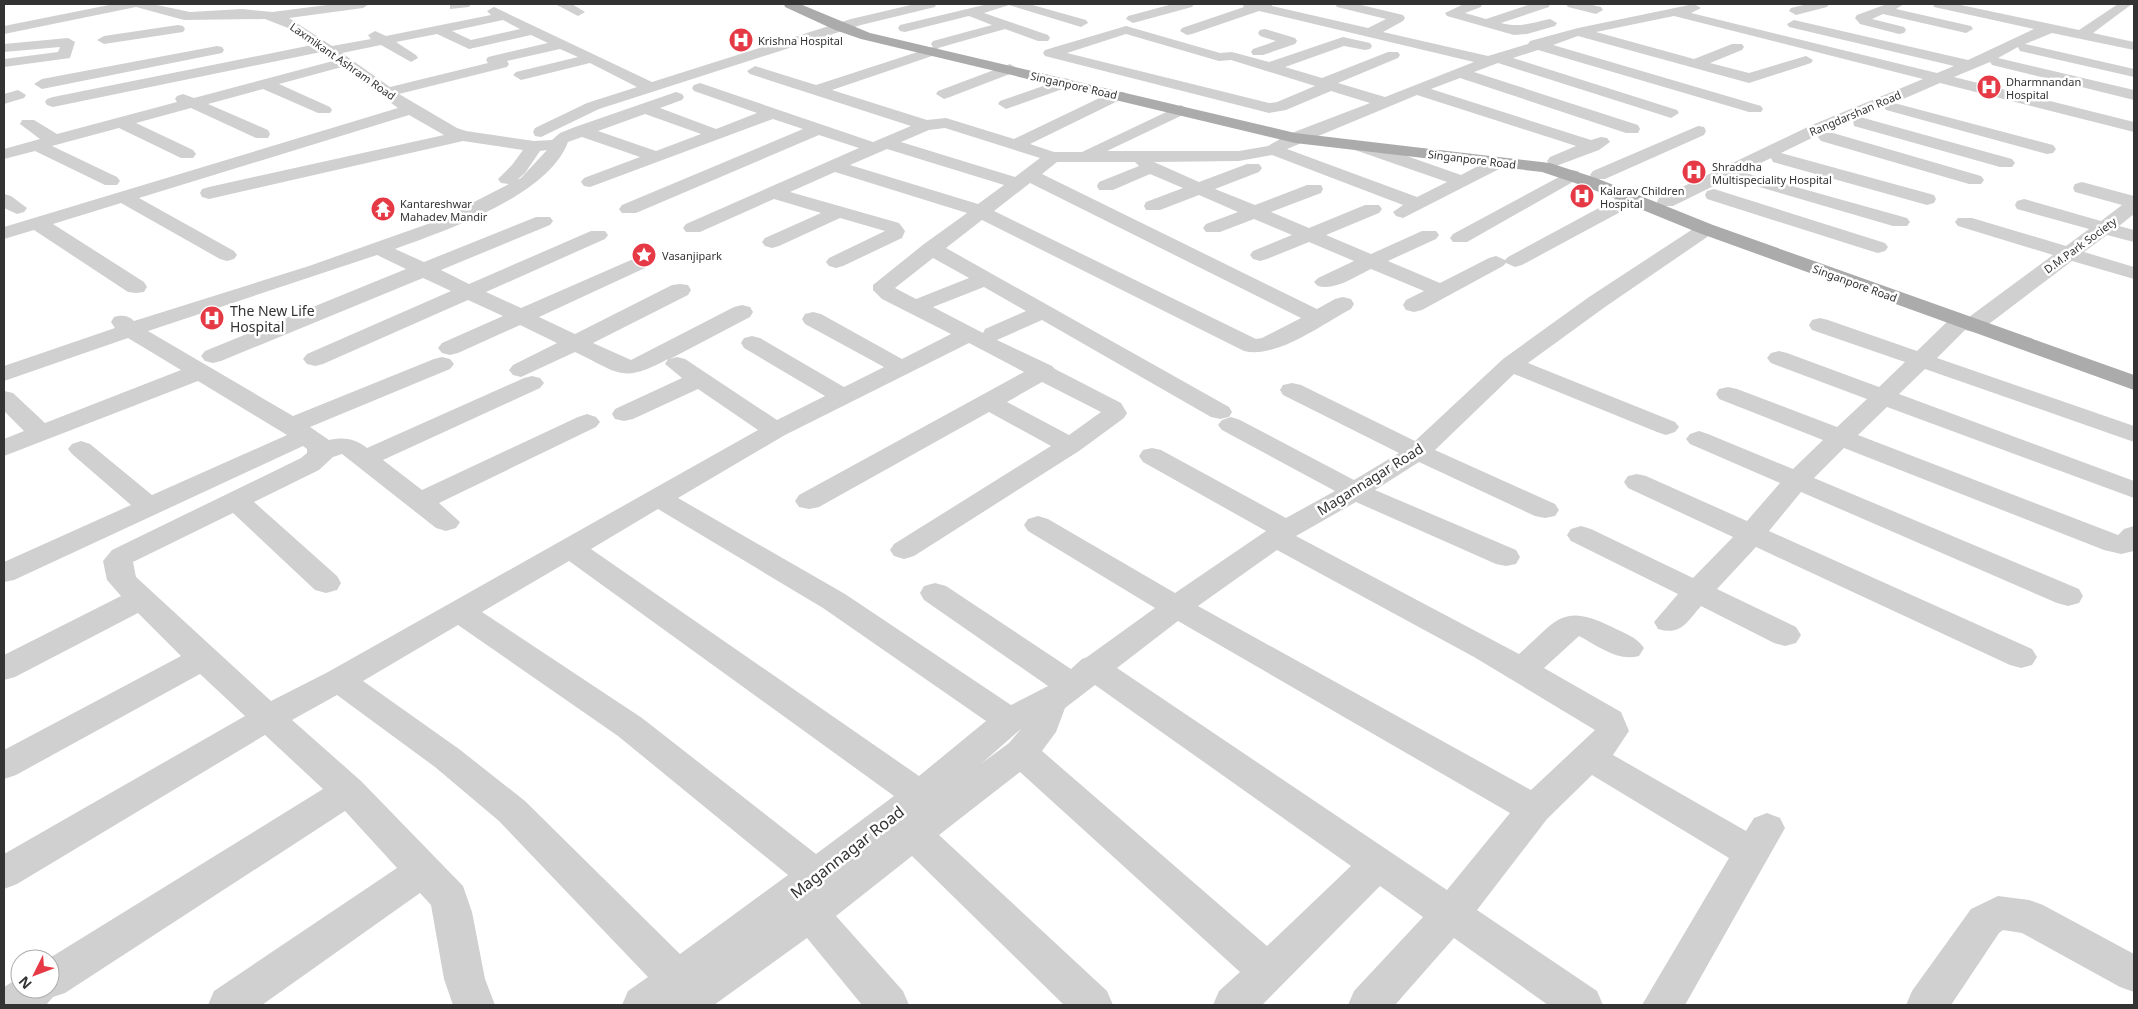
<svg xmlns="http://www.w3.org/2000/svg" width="2138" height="1009" viewBox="0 0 2138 1009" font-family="'Noto Sans',sans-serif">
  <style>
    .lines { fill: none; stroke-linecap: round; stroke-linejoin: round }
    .minor { fill: #d0d0d0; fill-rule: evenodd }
    .major { fill: #ababab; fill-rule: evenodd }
    .labels { text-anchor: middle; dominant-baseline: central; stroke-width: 5; stroke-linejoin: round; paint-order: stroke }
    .far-poi-label { font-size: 11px; fill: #333; stroke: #fff; text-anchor: start }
    .far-street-label { font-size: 11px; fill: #333; stroke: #fff }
    .poi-label { font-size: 14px; fill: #333; stroke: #fff; text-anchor: start }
    .street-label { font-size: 14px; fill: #333; stroke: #fff }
    .near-street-label { font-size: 16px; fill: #333; stroke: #fff }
  </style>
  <rect width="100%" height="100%" fill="#fff"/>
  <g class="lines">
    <g class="minor">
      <path d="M114,4H152L190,12L242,9L272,12L335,4H369L363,8L289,18L332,46L371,39L368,35L375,31L386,36L491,15L487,11L494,7L652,82L851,19L915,4H936L935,7L861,25L599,109L541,137L535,136L533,132L535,128L587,103L637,87L590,63L521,80L513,75L516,72L578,57L560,49L507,61L509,64L507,67L399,94L457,128L466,131L534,141L552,140L560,133L575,127L676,92L682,94L684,97L682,100L660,108L716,129L757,113L694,91L692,88L694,85L700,83L873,142L911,126L750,74L747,71L755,66L816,85L933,47L931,44L933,41L992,25L969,16L905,32L900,31L898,28L900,25L988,4H1029L1086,20L1088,23L1081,27L1009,5L984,13L1048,35L1050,38L1048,41H1038L1005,29L938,48L940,51L938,54L832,90L927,120L946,118L1014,139L1112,92H1124L1126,95L1124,98L1030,144L1054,152H1082L1181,105L1189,110L1187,113L1107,151H1239L1268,146L1289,134L1370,103L1331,91L1286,110L1269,113L1045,56L1043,53L1045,50L1126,26L1220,53L1232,52L1269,62L1343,37L1370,43L1372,46L1370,49L1365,50L1344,46L1285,67L1322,78L1388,52H1398L1400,55L1398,58L1338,83L1385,97L1474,62L1259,11L1192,34L1187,35L1180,31L1182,28L1244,7L1242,4H1272V6L1368,28L1386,19L1337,7L1335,4H1357L1403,15L1405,18L1403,21L1383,32L1488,56L1528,44L1530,41L1578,28L1694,4L1701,8L1691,13L1937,73L1954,66L1789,27L1787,24L1794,20L1968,60L2034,29L1934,7L1933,4H1956L2079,30L2118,4H2132L2093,33L2134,42V50L2052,33L2025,44L2134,69V77L2020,51L2018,47L1998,58L2134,90V100L1992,65L1990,62L1954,77L2134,122V132L1940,83L1894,103L2053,145L2056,149L2053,153L2047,154L1886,110L1884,107L1860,117L2012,159L2015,163L2012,167H2000L1854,126L1853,120L1824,133H1833L1981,176L1984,180L1981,184H1969L1821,141L1818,137L1820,134L1781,153L1934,195L1936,199L1934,203L1927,205L1773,162L1771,158L1742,172L1907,218L1910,222L1907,226H1893L1739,181L1736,177L1738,174L1673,206H1659L1657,202L1659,198L1812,125L1923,79L1674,16L1596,32L1694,59L1732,44H1742L1744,47L1742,50L1710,63L1749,73L1806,56L1813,60L1811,63L1749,83L1578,36L1553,45L1761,106L1763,109L1761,112H1749L1538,50L1513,58L1677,110L1679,113L1671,118L1665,116L1498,63L1474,72L1638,125L1640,129L1638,133H1626L1460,78L1431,89L1591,140L1601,137L1607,138L1610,142L1599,150L1556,166L1550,165L1547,161L1550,157L1576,146L1417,95L1287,149L1417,197L1447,182L1355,150L1352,146L1355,142H1367L1461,175L1493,158H1505L1508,162L1505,166L1403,218L1396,216L1393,212L1403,205L1272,155L1239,161L1154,162L1199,182L1247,164H1259L1262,168L1259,172L1215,189L1255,205L1307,185H1321L1323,189L1321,193L1271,212L1309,228L1365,205H1379L1382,209L1379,213L1326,235L1371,254L1422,231H1436L1439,235L1436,239L1388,261L1440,283L1489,258L1496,256L1505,260L1508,257L1623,195H1637L1639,199L1637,203L1522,265L1515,267L1506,263L1503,266L1422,310L1414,312L1406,310L1403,305L1406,300L1424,291L1371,269C1356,276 1335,291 1318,286L1314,282L1318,278L1354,261L1309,242L1267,259L1260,261L1253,259L1250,255L1253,251L1292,235L1254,219L1220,232H1206L1203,228L1206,224L1238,212L1199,195L1160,210H1146L1144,206L1146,202L1183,188L1150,174L1113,190H1099L1097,186L1099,182L1139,166L1135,162H1057L1042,174L1317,309L1335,299L1343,297L1351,299L1354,304L1351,309C1322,324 1277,359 1244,351L982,220L946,248L1229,407L1232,412L1229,417L1220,419L1211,417L1042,320L997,340L1052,366L1055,369L1121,403L1127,413L1124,418L1079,451L914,556L904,559L894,556L890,550L894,544L1051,446L989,412L819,507L809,509L799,507L795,501L799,495L1024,372L969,343L785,435L678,498L845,594L1011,705L1048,686L924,600L920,593L924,586L935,583L946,586L1071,669L1082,659L1087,657L1155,608L1028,531L1024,525L1028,519L1038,516L1048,519L1175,593L1266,531L1143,462L1139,456L1143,450L1152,448L1161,450L1286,518L1335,491L1222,430L1218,425L1222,420L1231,417L1240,420L1354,480L1399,453L1283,395L1280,390L1283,385L1292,383L1301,385L1415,441L1503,359L1589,297L1699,225H1713L1716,229L1713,233L1605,307L1528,363L1675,422L1679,427L1675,432L1666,435L1657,432L1514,374L1435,450L1555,504L1559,510L1555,516L1545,518L1535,516L1419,462L1375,490L1516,550L1520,557L1516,564L1506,566L1496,564L1356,502L1296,536L1519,654C1557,621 1561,602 1612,627C1624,633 1637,637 1644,648L1639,656C1618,662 1598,646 1579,636L1544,668L1621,712L1629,731L1613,755L1746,831L1754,818L1767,813L1780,818L1785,828L1685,1005H1642L1729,858L1592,775L1547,819L1477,910L1597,991L1603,1005H1548L1454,938L1395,1005H1348L1354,991L1423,917L1380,886L1262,1005H1213L1219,991L1240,972L1020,772L939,835L1107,991L1113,1005H1064L912,856L836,916L903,991L909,1005H862L807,938L714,1005H622L628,991L648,977L499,821L435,767L337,695L292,720L361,781L463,886L472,912L485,979L495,1005H453L444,979L431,905L420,893L262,1005H208L214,991L397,868L345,811L65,993L53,997L46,1005H4V987L20,977V989H50L48,959L323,789L265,735L17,884L4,889V854L245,716L200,674L16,775L4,779V750L181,656L138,613L15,677L4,680V655L121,596L107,580L103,561L112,550L301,458L307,453V449L303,446L14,580L4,582V562L131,505L72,454L68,449L72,444L81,441L90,444L152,495L287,435L198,381L4,456V439L24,431L4,411V391L13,393L45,423L181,370L128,338L4,381V366L115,328L111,322L114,317C122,315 128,315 134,321L309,266L439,220L509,184L501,183L498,179L512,165L523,150L463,141L209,199L202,197L200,193L202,189L209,187L444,135L409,115L139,198L234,251L237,255L234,259L227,261L220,259L121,203L53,224L144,282L147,287L144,292L136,293L128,292L34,230L4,239V227L398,108L342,67L279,84L330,107L332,110L330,113H318L263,89L208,104L268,130L270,134L268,138H256L191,108L136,123L193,150L196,154L193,158H181L119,128L52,146L117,177L120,181L117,185H105L35,151L4,159V149L40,139L20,124L22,120H34L57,134L177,102L175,99L177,96L183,94L194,98L333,61L321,52L53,107L47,105L45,102L47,99L53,97L312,45L288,28L265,19L184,20L136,7L4,34V26ZM503,20L520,29L471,40L452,31ZM437,34L469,49L531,35L548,43L488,57L486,60L488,63L390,87L342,53L381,45L411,62L418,58L416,55L396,42ZM1126,34L1219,61L1231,60L1315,86L1277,102L1269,103L1067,53ZM645,114L701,134L656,151L598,131ZM773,119L803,129L622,205L619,209L622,213H636L819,135L859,148L686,224L683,228L686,232H700L774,199L821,213L765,238L762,242L765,246L772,248L779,246L840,218L885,231L829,258L826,262L829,266L836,268L843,266L902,238L905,231L899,223L790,192L835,172L967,213L924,244L873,285V290L882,299L951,334L902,359L821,314L813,312L805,314L802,319L805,324L884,367L844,387L760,338L752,336L744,338L741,343L744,348L825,396L777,420L685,359L677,357L670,359L750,317L753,312L750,307L742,305L734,307L631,360L593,343L688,295L691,290L688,285L680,284L672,285L575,334L539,317L645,268L648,264L645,260L638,258L631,260L521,308L486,292L605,239L608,235L605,231H591L469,284L441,270L550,225L553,221L550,217H536L424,262L395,249C447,230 548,196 568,142L582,137L640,157L584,178L581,182L584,186L590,187ZM945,128L1040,158L1015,177L901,142L929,130ZM887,149L1004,185L978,204L850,165ZM547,150L521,178L517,180L525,173L540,151ZM1030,183L1301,318L1262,338L1256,339L994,211ZM377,255L406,269L205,351L201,356L205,361L213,363L221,361L423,278L451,291L307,354L303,359L307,364L315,366L323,364L468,300L503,316L442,343L438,348L442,353L450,355L458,353L520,325L557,343L513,365L509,370L513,375L521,377L575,352C619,373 622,384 668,359L665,364L682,378L615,409L612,414L615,419L624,421L633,419L698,389L758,430L328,672L271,701L136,577L133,562L233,513L315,590L326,593L337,590L341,583L337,576L254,502L319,470L333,457L342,454L436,528L446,531L456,528L460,522L439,503L596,427L600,422L596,417L587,414L578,417L422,490L383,460L540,388L544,383L540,378L532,376L524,378L367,448C354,438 344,437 329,440L310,427L450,369L454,364L450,359L442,357L434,359L293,416L148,331ZM933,258L969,278L916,299L895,288ZM984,287L1026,311L985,329L983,333L933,307ZM1042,382L1101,412L1069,435L1007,402ZM658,509L823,608L986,721L919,776L591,549ZM1277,550L1474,657L1595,730L1531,790L1198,606ZM569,561L894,796L816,854L642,718L482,612ZM1178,621L1510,813L1447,890L1117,668ZM458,625L618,736L788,875L680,954L525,801L459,749L363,681ZM1095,685L1351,866L1267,946L1042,751L1056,732L1065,708ZM1022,728L1009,743L982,763L1021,729Z"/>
      <path d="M450,4H471L469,7L450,9Z"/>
      <path d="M555,4H572L585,12L578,16Z"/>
      <path d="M1173,4H1194L1192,7L1133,23L1126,19L1128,16Z"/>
      <path d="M1464,4H1482L1481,7L1465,13L1486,19L1531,4H1550L1549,7L1501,23C1519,28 1531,23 1550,19L1557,23L1555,26L1527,34L1514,35L1447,16L1445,13Z"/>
      <path d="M1566,4H1588L1601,7L1603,10L1596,14L1568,7Z"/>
      <path d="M1808,4H1829L1827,7L1796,15L1789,11L1791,8Z"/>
      <path d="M1887,4H1904L1896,9L1971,26L1973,29L1966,33L1883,14L1872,19L1904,27L1906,30L1904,33L1899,34L1860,24L1855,18L1857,15Z"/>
      <path d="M178,25L183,26L185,29L183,32L104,44L97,40L104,36Z"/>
      <path d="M1265,29L1295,38L1297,41L1295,44L1263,55H1253L1251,52L1253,49L1276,41L1260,36L1258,33L1260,30Z"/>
      <path d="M68,38L75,42L70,58L4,67V59L58,52L60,47L4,52V44Z"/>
      <path d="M217,46L222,47L224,50L222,53L42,89L34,84L42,79Z"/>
      <path d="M1010,64L1018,69L1015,72L950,97L944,99L936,94L938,91Z"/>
      <path d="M1066,78L1074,83L1071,86L1006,109L998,104L1000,101Z"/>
      <path d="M18,90L26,95L24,98L4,104V94Z"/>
      <path d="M1698,126L1704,127L1706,131L1704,135L1605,179H1593L1590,175L1593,171Z"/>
      <path d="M1572,170L1578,171L1581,175L1578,179L1467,242H1453L1450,238L1453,234Z"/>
      <path d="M2082,182L2134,196V214L2119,226L2134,230V242L2107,235L2084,252L2134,267V279L2072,261L1981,330L1973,332L1965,330L1937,358L2134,426V442L1925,369L1899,394L2134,481V498L1887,407L1858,435L2118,535L2124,529L2134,526V551L2121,554L2104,550L1844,448L1814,478L2079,589L2083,596L2079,603L2068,606L2057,603L1801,492L1769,531L2032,649L2037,657L2032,665L2021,668L2010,665L1756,547L1717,589L1796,627L1801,635L1796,643L1785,646L1774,643L1701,606C1687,622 1681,636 1658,629L1654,622L1678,594L1571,541L1567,535L1571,529L1581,526L1591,529L1693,578L1733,537L1628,488L1624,482L1628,476L1637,474L1646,476L1747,521L1780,483L1690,444L1686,439L1690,434L1699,431L1708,434L1793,469L1823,440L1719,399L1716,394L1719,389L1728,387L1737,389L1837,427L1867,399L1771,363L1767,358L1771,353L1779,351L1787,353L1879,387L1905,362L1812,330L1809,325L1812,320L1820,318L1828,320L1917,351L1953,316L1961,314L1969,317L2053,255L1958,226L1955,222L1958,218H1972L2066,246L2089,229L2017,209L2015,205L2017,201L2024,199L2101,221L2122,205L2075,192L2073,188L2075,184Z"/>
      <path d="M1714,189L1885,243L1888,247L1885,251L1878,253L1871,251L1707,199L1705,195L1707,191Z"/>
      <path d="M4,194L11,196L27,208L24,212L17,214L4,208Z"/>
      <path d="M1998,896L2029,900L2043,905L2134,954V992L2120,987L2022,933L2003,930L1999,933L1951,1005H1906L1912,991L1971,909Z"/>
    </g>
    <path class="major" d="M784,4H800L870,33L1295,133L1550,163L1596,178L1713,225L2134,375V390L1699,233L1584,186L1542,172L1295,143L861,39L835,30L785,7Z"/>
  </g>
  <defs>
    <symbol id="hospital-disc" viewBox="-11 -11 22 22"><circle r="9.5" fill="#e63946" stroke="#fff"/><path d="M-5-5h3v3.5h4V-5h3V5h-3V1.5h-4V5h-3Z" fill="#fff"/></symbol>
    <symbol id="temple-disc" viewBox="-11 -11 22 22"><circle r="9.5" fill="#e63946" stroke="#fff"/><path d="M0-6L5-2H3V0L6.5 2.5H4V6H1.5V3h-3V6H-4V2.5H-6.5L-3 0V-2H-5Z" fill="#fff"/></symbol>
    <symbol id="sight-disc" viewBox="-11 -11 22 22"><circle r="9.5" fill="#e63946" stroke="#fff"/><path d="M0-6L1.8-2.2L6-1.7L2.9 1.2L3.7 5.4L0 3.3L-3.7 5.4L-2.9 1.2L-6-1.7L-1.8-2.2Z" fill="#fff"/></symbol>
  </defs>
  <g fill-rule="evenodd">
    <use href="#hospital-disc" x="727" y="26" width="28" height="28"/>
    <use href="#hospital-disc" x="1975" y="73" width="28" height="28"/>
    <use href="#hospital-disc" x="1680" y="158" width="28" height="28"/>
    <use href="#hospital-disc" x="1568" y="182" width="28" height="28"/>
    <use href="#temple-disc" x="369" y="195" width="28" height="28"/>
    <use href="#sight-disc" x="630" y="241" width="28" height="28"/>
    <use href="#hospital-disc" x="198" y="304" width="28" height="28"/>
  </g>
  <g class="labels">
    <g class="far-poi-label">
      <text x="758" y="40">Krishna Hospital</text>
      <text x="2006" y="81">Dharmnandan<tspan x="2006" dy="13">Hospital</tspan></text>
      <text x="1712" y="166">Shraddha<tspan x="1712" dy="13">Multispeciality Hospital</tspan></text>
      <text x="1600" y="190">Kalarav Children<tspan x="1600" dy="13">Hospital</tspan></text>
      <text x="400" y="203">Kantareshwar<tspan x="400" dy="13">Mahadev Mandir</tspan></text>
      <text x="662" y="255">Vasanjipark</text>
    </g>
    <g class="far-street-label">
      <text transform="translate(343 61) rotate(35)">Laxmikant Ashram Road</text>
      <text transform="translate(1074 85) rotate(13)">Singanpore Road</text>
      <text transform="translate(1855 113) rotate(-23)">Rangdarshan Road</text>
      <text transform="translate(1472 159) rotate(7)">Singanpore Road</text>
      <text transform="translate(2080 245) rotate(-36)">D.M.Park Society</text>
      <text transform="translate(1855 283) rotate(20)">Singanpore Road</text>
    </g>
    <g class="poi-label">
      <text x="230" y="310">The New Life<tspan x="230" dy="16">Hospital</tspan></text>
    </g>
    <g class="street-label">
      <text transform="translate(1370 479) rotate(-32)">Magannagar Road</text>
    </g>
    <g class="near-street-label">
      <text transform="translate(847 852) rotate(-38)">Magannagar Road</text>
    </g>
  </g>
  <rect width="2138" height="1009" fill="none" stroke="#333333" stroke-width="10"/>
  <g transform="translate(35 974) rotate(228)"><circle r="24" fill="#ffffff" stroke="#adadad"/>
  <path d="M0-4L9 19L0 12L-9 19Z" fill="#e63946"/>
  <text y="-8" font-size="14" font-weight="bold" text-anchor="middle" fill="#333333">N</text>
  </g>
</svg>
